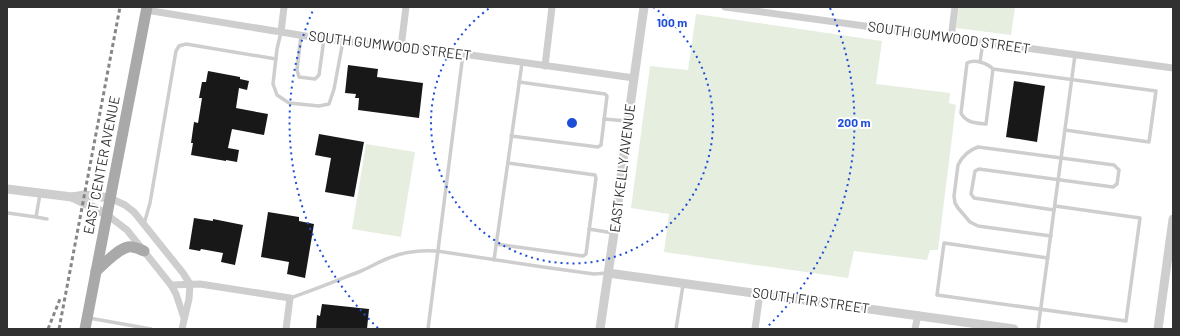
<svg xmlns="http://www.w3.org/2000/svg" width="1180" height="336" viewBox="0 0 1180 336" font-family="Barlow,sans-serif">
  <style>
    .green { fill: #e6eee0 }
    .building { fill: #181818 }
    .lines { fill: none; stroke-linecap: round; stroke-linejoin: round }
    .service { stroke: #cecece; stroke-width: 3.5 }
    .minor { stroke: #cecece; stroke-width: 7 }
    .tertiary { stroke: #cecece; stroke-width: 9 }
    .primary { stroke: #a9a9a9; stroke-width: 11 }
    .rail { stroke: #868686; stroke-width: 3; stroke-dasharray: 4 3; stroke-linecap: butt }
    .ring { fill: none; stroke: #1d4ed8; stroke-width: 2; stroke-dasharray: 2 4 }
    .labels { text-anchor: middle; dominant-baseline: central; stroke-width: 4; stroke-linejoin: round; paint-order: stroke }
    .street-label { font-size: 14px; fill: #313131; stroke: #fff }
    .centre { fill: #1d4ed8; stroke: #fff; stroke-width: 2 }
    .ring-label { font-size: 12px; text-anchor: middle; font-weight: bold; fill: #1d4ed8; stroke: #fff; stroke-width: 4; stroke-linejoin: round; paint-order: stroke }
  </style>
  <rect width="100%" height="100%" fill="#fff"/>
  <g class="green">
    <path d="M959,7H1015L1011,35L956,28Z"/>
    <path d="M696,14L882,41L876,84L950,93L949,103L956,105L938,250H930L927,260L854,251L848,278L664,252L669,214L631,208L650,66L688,70Z"/>
    <path d="M366,144L415,152L401,237L352,229Z"/>
  </g>
  <g class="building">
    <path d="M348,65L378,69L377,77L423,83L419,118L358,110L359,98H355L356,94L345,93Z"/>
    <path d="M208,71L240,77V79L249,81L247,90L239,88L236,108L268,114L264,135L232,129L228,148L239,150L237,162L226,160V161L191,155L193,143H191L194,122L198,123L202,98H199L202,82H206Z"/>
    <path d="M1014,81L1045,86L1037,142L1006,137Z"/>
    <path d="M319,134L364,142L354,197L325,192L331,158L315,155Z"/>
    <path d="M268,212L299,217V221L314,224L305,278L287,274L289,262L261,257Z"/>
    <path d="M194,218L213,221V219L243,225L235,265L221,262L223,253L201,249L200,251L189,249Z"/>
    <path d="M322,304L369,309L367,329H316L317,315L320,316Z"/>
  </g>
  <g class="lines">
    <g class="service">
      <path d="M281,32L277,49L273,84L277,95L289,103L319,106L329,104L334,89L343,41"/>
      <path d="M301,35L297,70L299,77L315,79L319,75L324,39"/>
      <path d="M980,62L983,42"/>
      <path d="M993,69C987,63 975,59 967,63L961,113C966,123 976,123 986,124L993,69L1156,91L1149,142L1065,130"/>
      <path d="M604,119L627,121"/>
      <path d="M511,136L598,147L601,145L607,96L605,94L519,82"/>
      <path d="M8,213L36,217L40,194"/>
      <path d="M36,217L47,219"/>
      <path d="M144,224L150,203L176,51L179,46L186,44L276,59"/>
      <path d="M589,229L613,233"/>
      <path d="M1051,236L978,226L970,222L958,208L955,203L954,196L958,165C962,157 969,150 978,147L1114,165L1119,170L1117,184L1113,187L979,169L975,171L971,194L974,198L1054,210"/>
      <path d="M496,244L583,256L586,254L596,178L595,175L508,163"/>
      <path d="M1048,258L944,243L937,295L1126,321L1140,218L1055,206"/>
      <path d="M494,260L522,63"/>
      <path d="M290,298C314,290 338,280 361,271C371,267 380,261 389,258C405,251 420,250 437,251L543,267L594,274L608,273"/>
      <path d="M89,318L151,329"/>
      <path d="M428,329L463,54"/>
      <path d="M676,329L683,285"/>
      <path d="M1038,329L1075,55"/>
    </g>
    <g class="minor">
      <path d="M725,7L1173,68"/>
      <path d="M146,10L324,39L463,54L634,78"/>
      <path d="M281,32L284,7"/>
      <path d="M951,38L955,7"/>
      <path d="M401,47L406,7"/>
      <path d="M545,66L552,7"/>
      <path d="M110,198L125,205L134,212L183,273L190,284L189,299L182,329"/>
      <path d="M106,214L127,230L171,285L176,294L184,318"/>
      <path d="M171,285L200,284L290,298L286,329"/>
      <path d="M755,329L760,293"/>
      <path d="M915,329L918,315"/>
    </g>
    <g class="tertiary">
      <path d="M7,189L72,197L85,195L110,198"/>
      <path d="M72,197L106,214"/>
      <path d="M608,273L1014,329"/>
      <path d="M600,329L614,233L628,121L644,7"/>
      <path d="M1158,329L1173,219"/>
    </g>
    <g class="primary">
      <path d="M96,271C104,264 118,249 128,247C133,246 139,249 144,251"/>
      <path d="M85,329L147,7"/>
    </g>
    <g class="rail">
      <path d="M48,329L60,299"/>
      <path d="M59,329L120,7"/>
    </g>
  </g>
  <g class="ring">
    <path d="M653 7A141 141 0 1 1 491 7"/>
    <path d="M378 328A282 282 0 0 1 314 8M830 8A282 282 0 0 1 766 328"/>
  </g>
  <g class="labels">
    <g class="street-label">
      <text transform="translate(949 37) rotate(8)">SOUTH GUMWOOD STREET</text>
      <text transform="translate(390 45) rotate(7)">SOUTH GUMWOOD STREET</text>
      <text transform="translate(101 165) rotate(-79)">EAST CENTER AVENUE</text>
      <text transform="translate(622 168) rotate(-83)">EAST KELLY AVENUE</text>
      <text transform="translate(811 300) rotate(8)">SOUTH FIR STREET</text>
    </g>
  </g>
  <circle cx="572" cy="123" r="6" class="centre"/>
  <g class="ring-label">
    <text x="672" y="27">100 m</text>
    <text x="854" y="127">200 m</text>
  </g>
  <rect width="1180" height="336" fill="none" stroke="#313131" stroke-width="16"/>
</svg>
